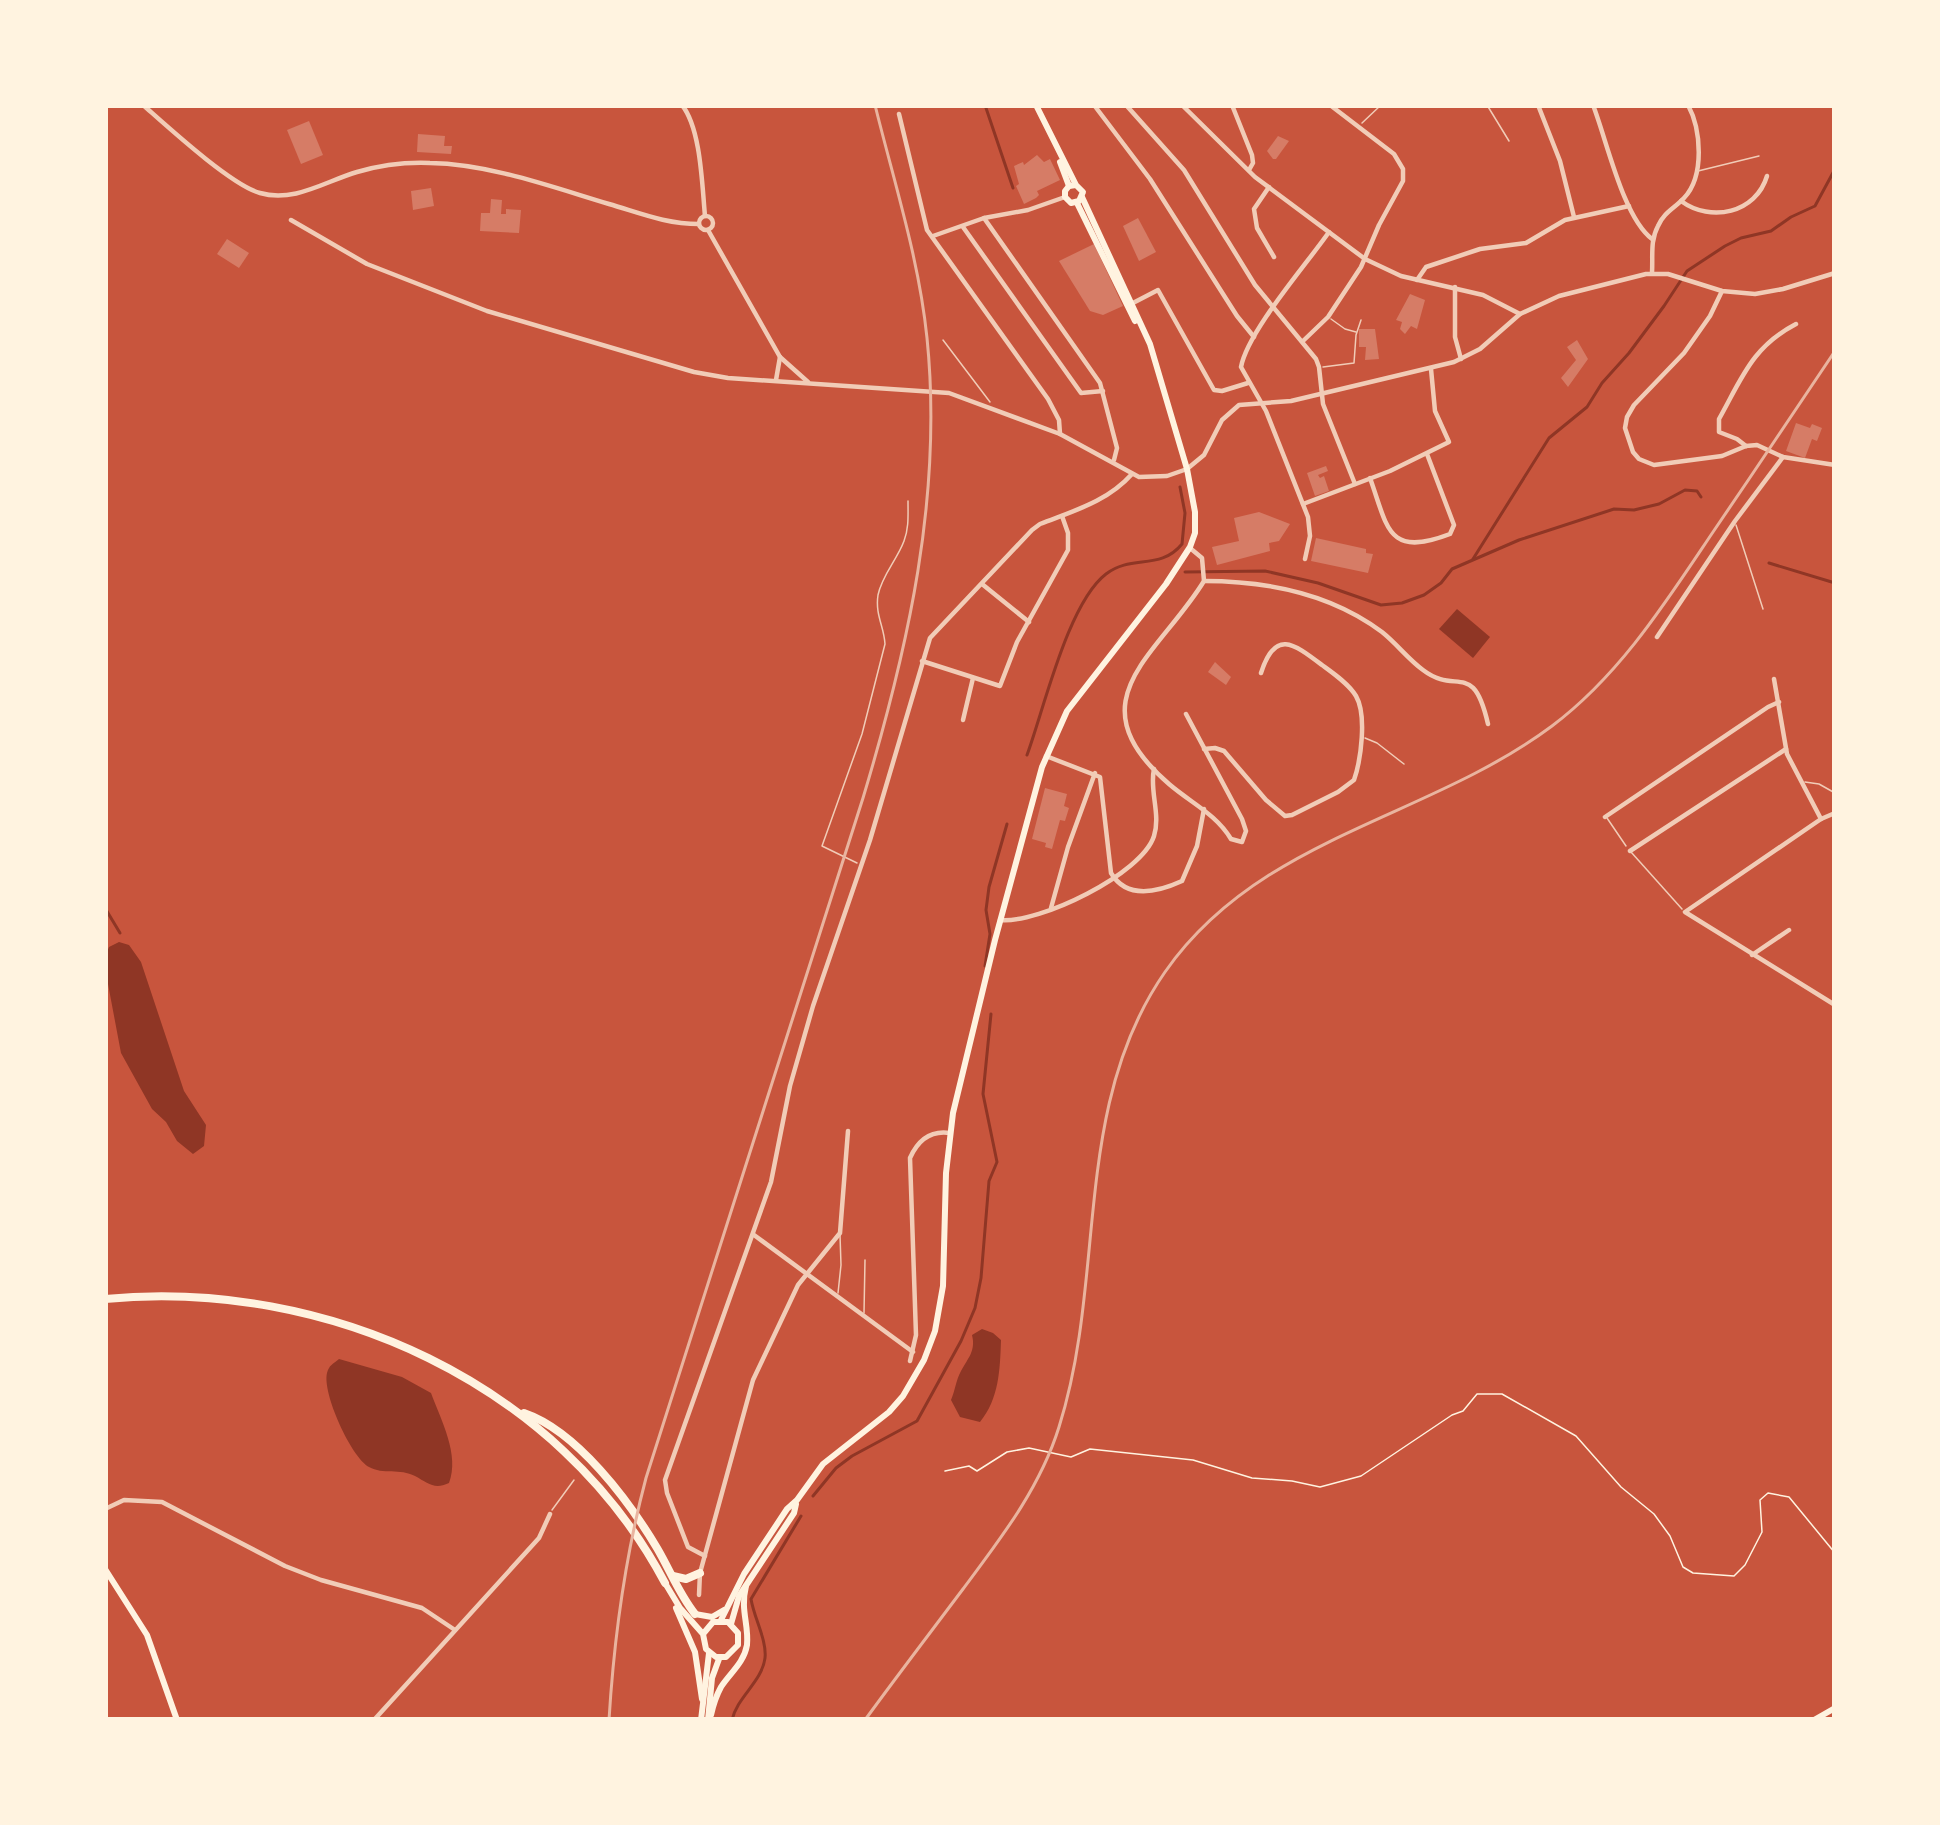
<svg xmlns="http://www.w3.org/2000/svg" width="1940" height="1825" viewBox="0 0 1940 1825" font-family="Poppins,sans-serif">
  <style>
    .water { fill: #8f3625 }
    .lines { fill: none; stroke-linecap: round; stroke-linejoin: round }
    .stream { stroke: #8f3625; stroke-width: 3 }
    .building { fill: #d67c66 }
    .path { stroke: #fff3e0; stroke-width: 1.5 }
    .service { stroke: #f1ccb7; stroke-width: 1.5 }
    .minor { stroke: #f1ccb7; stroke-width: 4.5 }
    .tertiary { stroke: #f1ccb7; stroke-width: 4.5 }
    .secondary { stroke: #fff3e0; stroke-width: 6 }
    .primary { stroke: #fff3e0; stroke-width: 6 }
    .trunk { stroke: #fff3e0; stroke-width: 8 }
    .rail { stroke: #e9b49f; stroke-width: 3 }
  </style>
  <rect width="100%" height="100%" fill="#c8553d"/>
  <g class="water">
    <path d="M1457,609L1490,637L1473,658L1439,629Z"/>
    <path d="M119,942L129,945L141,962L184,1091L206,1125L204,1146L193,1154L177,1141L166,1122L152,1109L121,1053L105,968V956L109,947Z"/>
    <path d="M982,1329L993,1333L1001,1340C1000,1370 999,1399 980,1422L960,1417L951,1400C955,1391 956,1380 961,1371C968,1358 976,1351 972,1335Z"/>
    <path d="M339,1359L402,1377L431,1393C441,1420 460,1455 449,1483C434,1490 428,1483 415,1476C400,1468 383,1475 369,1467C351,1457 322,1393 327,1373C329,1365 333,1364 339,1359Z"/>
  </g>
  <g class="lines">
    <g class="stream">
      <path d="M985,105L1013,188"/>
      <path d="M1473,559L1549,438L1587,407L1602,383L1629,353L1664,306L1687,271L1725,246L1741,238L1771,231L1791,217L1815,206L1835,169"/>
      <path d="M1769,563L1835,583"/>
      <path d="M1185,572L1265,571L1318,583L1381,605L1402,603L1424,595L1441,583L1452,569L1519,540L1614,509L1634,510L1659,504L1685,490L1697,491L1701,497"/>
      <path d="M1027,755C1044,709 1068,603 1106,574C1132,554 1160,571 1182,544L1185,513L1180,487"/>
      <path d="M105,908L120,933"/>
      <path d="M985,966L990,934L986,910L989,887L1007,824"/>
      <path d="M813,1496L836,1468L852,1456L917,1421L961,1341L975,1308L981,1278L989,1181L997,1162L983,1094L991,1014"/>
      <path d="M732,1720C737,1697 762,1682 765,1658C767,1640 754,1618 751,1599L801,1516"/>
    </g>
  </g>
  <g class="building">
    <path d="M309,121L323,155L301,164L287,130Z"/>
    <path d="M418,134L445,136L444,146H452L451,154L417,152Z"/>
    <path d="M1278,136L1289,141L1276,159H1273L1267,151Z"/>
    <path d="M1037,155L1044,162L1050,159L1060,180L1037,191L1039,195L1036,198L1024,204L1016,186L1019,184L1014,166L1023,162L1024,165Z"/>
    <path d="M431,188L434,206L413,210L411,191Z"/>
    <path d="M491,199L502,200L501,214H506V209L521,210L519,233L480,231L481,213H490Z"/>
    <path d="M1138,218L1156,252L1139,261L1123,226Z"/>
    <path d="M227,239L249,253L239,268L217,254Z"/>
    <path d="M1094,244L1123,306L1103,315L1090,311L1059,261Z"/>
    <path d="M1410,294L1425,300L1417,329L1411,326L1405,334L1400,329L1402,322L1396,320Z"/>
    <path d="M1359,329H1375L1379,359L1365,360L1366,347H1359Z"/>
    <path d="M1577,340L1588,359L1568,387L1561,378L1576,360L1567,347Z"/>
    <path d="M1796,423L1810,428L1812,424L1822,428L1817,441L1812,439L1805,458L1786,451Z"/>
    <path d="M1326,466L1328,471L1318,475L1320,478L1324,476L1329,491L1315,496L1307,473Z"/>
    <path d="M1259,512L1290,524L1279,541L1269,543L1270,551L1217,565L1212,547L1239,541L1234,518Z"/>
    <path d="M1316,538L1366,549V553L1373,554L1368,573L1311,561Z"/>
    <path d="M1215,662L1231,677L1226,685L1208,672Z"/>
    <path d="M1045,788L1067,794L1064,806L1069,808L1065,821L1060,820L1052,849L1045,847L1046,843L1032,839Z"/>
  </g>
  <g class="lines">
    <path class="path" d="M945,1471L969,1466L977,1471L1007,1452L1029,1448L1071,1457L1090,1449L1193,1460L1252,1478L1292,1481L1320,1487L1361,1476L1452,1415L1463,1411L1477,1394H1502L1576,1436L1621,1487L1654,1514L1670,1536L1683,1567L1693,1573L1734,1576L1745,1565L1762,1532L1760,1500L1768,1493L1789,1497L1835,1553"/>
    <g class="service">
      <path d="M1487,105L1509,141"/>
      <path d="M1362,123L1381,105"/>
      <path d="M1698,171L1759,156"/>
      <path d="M1331,319L1345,329L1356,332"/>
      <path d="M943,340L990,402"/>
      <path d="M1323,367L1354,363L1356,335L1361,320"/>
      <path d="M1736,525L1763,609"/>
      <path d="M1365,738L1377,743L1404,764"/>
      <path d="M1805,782L1819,784L1835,793"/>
      <path d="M1607,818L1626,846"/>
      <path d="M1631,852L1682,909"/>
      <path d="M857,863L822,846L862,734L885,644C884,626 875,615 878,595C882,575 897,560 904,541C909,528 908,515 908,501"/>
      <path d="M838,1293L841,1265L840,1235"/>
      <path d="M864,1313L865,1260"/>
      <path d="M552,1510L574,1480"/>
    </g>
    <g class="minor">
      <path d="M143,105C168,127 231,185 260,193C294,203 326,181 357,172C381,165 406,162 430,163C490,164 552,187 609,204C640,213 666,224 699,224"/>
      <path d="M682,105C701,129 702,185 705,216"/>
      <path d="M1094,105L1150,179L1237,316L1254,337"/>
      <path d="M1126,105L1184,170L1255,285L1316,359L1319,367L1323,404L1355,484"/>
      <path d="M1182,105L1255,177L1365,259L1401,276L1483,295L1520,314"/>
      <path d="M1232,105L1252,155L1253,163L1249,170"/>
      <path d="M1538,105L1560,161L1574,217"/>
      <path d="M1593,105C1607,141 1623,217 1652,239"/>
      <path d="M899,114L927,230L1048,399L1059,420L1060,434"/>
      <path d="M1269,187L1254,209L1257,228L1274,257"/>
      <path d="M1681,201C1711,223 1756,213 1767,176"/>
      <circle cx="706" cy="223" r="7"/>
      <path d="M984,218L1100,383L1117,448L1114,460"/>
      <path d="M291,220L367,264L487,311L694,372L728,378L949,393L1060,434L1139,477L1167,476L1187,469"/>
      <path d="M963,227L1081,393L1103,391"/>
      <path d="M708,230L780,357L808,382"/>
      <path d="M933,236L984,218L1028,210L1065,197"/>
      <path d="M1652,273C1653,256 1650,241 1658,226C1664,212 1675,208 1684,198C1705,176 1701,129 1688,105"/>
      <path d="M1417,280L1426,267L1480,249L1526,243L1565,220L1629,206"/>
      <path d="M1455,287V337L1461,359"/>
      <path d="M1722,291L1710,316L1684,353L1634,405L1627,417L1625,428L1633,452L1639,459L1654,465L1722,456L1746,446L1757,445L1783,457L1835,465"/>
      <path d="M1131,304L1158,290L1214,390L1222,391L1248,383"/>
      <path d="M1303,341L1328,317L1361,267L1379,225L1403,181V169L1394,154L1330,105"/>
      <path d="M776,380L780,357"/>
      <path d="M1746,446L1737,439L1719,432V419C1742,378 1752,347 1796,324"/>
      <path d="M1370,478C1388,528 1387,558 1450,534L1454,525L1427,454"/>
      <path d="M1303,504L1390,471L1449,442L1435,411L1431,369"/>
      <path d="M1305,559L1310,536L1308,517L1266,411L1241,367C1248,331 1306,265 1329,232"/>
      <path d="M1204,581C1268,581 1330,593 1382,632C1397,644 1408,659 1423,670C1457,696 1473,659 1488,724"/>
      <path d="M982,584L1029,622"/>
      <path d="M1657,637L1735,521L1783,457"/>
      <path d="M922,661L1000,686L1017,642L1068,550V533L1062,516"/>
      <path d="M1774,679L1787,754L1821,819"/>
      <path d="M1186,714L1242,819L1246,831L1242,842L1231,839C1216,814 1191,803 1169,784C1072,700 1158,656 1204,581L1202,558L1190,548"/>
      <path d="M963,720L973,678"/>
      <path d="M1204,749L1215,748L1224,751L1266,800L1285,816L1292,815L1338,792L1354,780C1361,760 1367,715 1356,696C1349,684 1333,673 1322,665C1293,643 1275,629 1261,673"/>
      <path d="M1046,756L1100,777L1111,873C1127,900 1158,892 1182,881L1197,846L1204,809"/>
      <path d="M1835,813L1821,819L1685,912L1835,1005"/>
      <path d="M1605,817L1768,707L1779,702"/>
      <path d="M1630,851L1786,749"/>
      <path d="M1051,908L1068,847L1095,773"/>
      <path d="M1000,920C1039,924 1142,874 1154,836C1161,814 1149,790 1154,769"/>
      <path d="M1752,955L1789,930"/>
      <path d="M754,1235L913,1352"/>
      <path d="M910,1361L916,1335L910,1158C918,1140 930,1130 950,1133"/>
      <path d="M105,1509L124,1500L162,1502L285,1566L321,1580L422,1608L455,1630"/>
      <path d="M705,1556L688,1547L667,1493L665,1480L771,1182L790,1086L813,1006L870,840L930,638L1032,530L1040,524C1073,511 1107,502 1132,474"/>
      <path d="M699,1595L700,1573L753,1380L798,1285L840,1233L848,1131"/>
      <path d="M374,1720L539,1538L550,1514"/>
    </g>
    <path class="tertiary" d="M1187,469L1204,455L1222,420L1239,405L1291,401L1454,362L1480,349L1520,314L1559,296L1646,274H1668L1722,291L1755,294L1783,289L1835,273"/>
    <g class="secondary">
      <path d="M1036,105L1076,185L1083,192L1079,201L1071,203L1065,197V191L1069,186L1076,185"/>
      <path d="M1060,162L1069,186"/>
      <path d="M1077,203L1135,321"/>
      <path d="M105,1569L147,1635L177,1720"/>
      <path d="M695,1614L712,1617L724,1610"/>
      <path d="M721,1620L744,1574L787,1509L797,1500L823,1464L889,1412L903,1396L924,1360L935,1331L943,1286L946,1173L953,1113L995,940L1042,767L1067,711L1166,584L1190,547L1195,533V512L1187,469L1150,344L1082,197"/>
      <path d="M731,1624L739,1596L794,1513L796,1504"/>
      <path d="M711,1715C713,1706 716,1696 721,1687C730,1673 744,1663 747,1645C749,1624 740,1610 746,1586"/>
    </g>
    <g class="primary">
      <path d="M665,1583L680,1608L703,1634L706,1649L716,1657H726L738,1645V1633L728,1622H713L703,1634"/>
      <path d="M676,1608L695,1652L702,1699"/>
      <path d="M701,1720L709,1653"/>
      <path d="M708,1720L712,1678L719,1659"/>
      <path d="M1814,1720L1835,1708"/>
    </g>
    <g class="trunk">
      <path d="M105,1299C327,1278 559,1383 665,1583"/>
      <path d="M524,1413C577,1431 629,1501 657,1548C670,1570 679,1594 695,1614"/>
      <path d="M673,1576L686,1579L700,1573"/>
    </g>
    <g class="rail">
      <path d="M609,1720C614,1638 625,1557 646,1478L863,798C908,649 943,495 927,338C919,259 894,182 875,105"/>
      <path d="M865,1720C897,1676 930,1633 963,1589C1001,1538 1040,1488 1059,1427C1107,1276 1071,1107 1165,972C1260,836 1426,820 1552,726C1620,675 1666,602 1713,532C1754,472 1794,412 1835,351"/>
    </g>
  </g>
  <rect width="1940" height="1825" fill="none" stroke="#fff3e0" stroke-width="216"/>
</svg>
